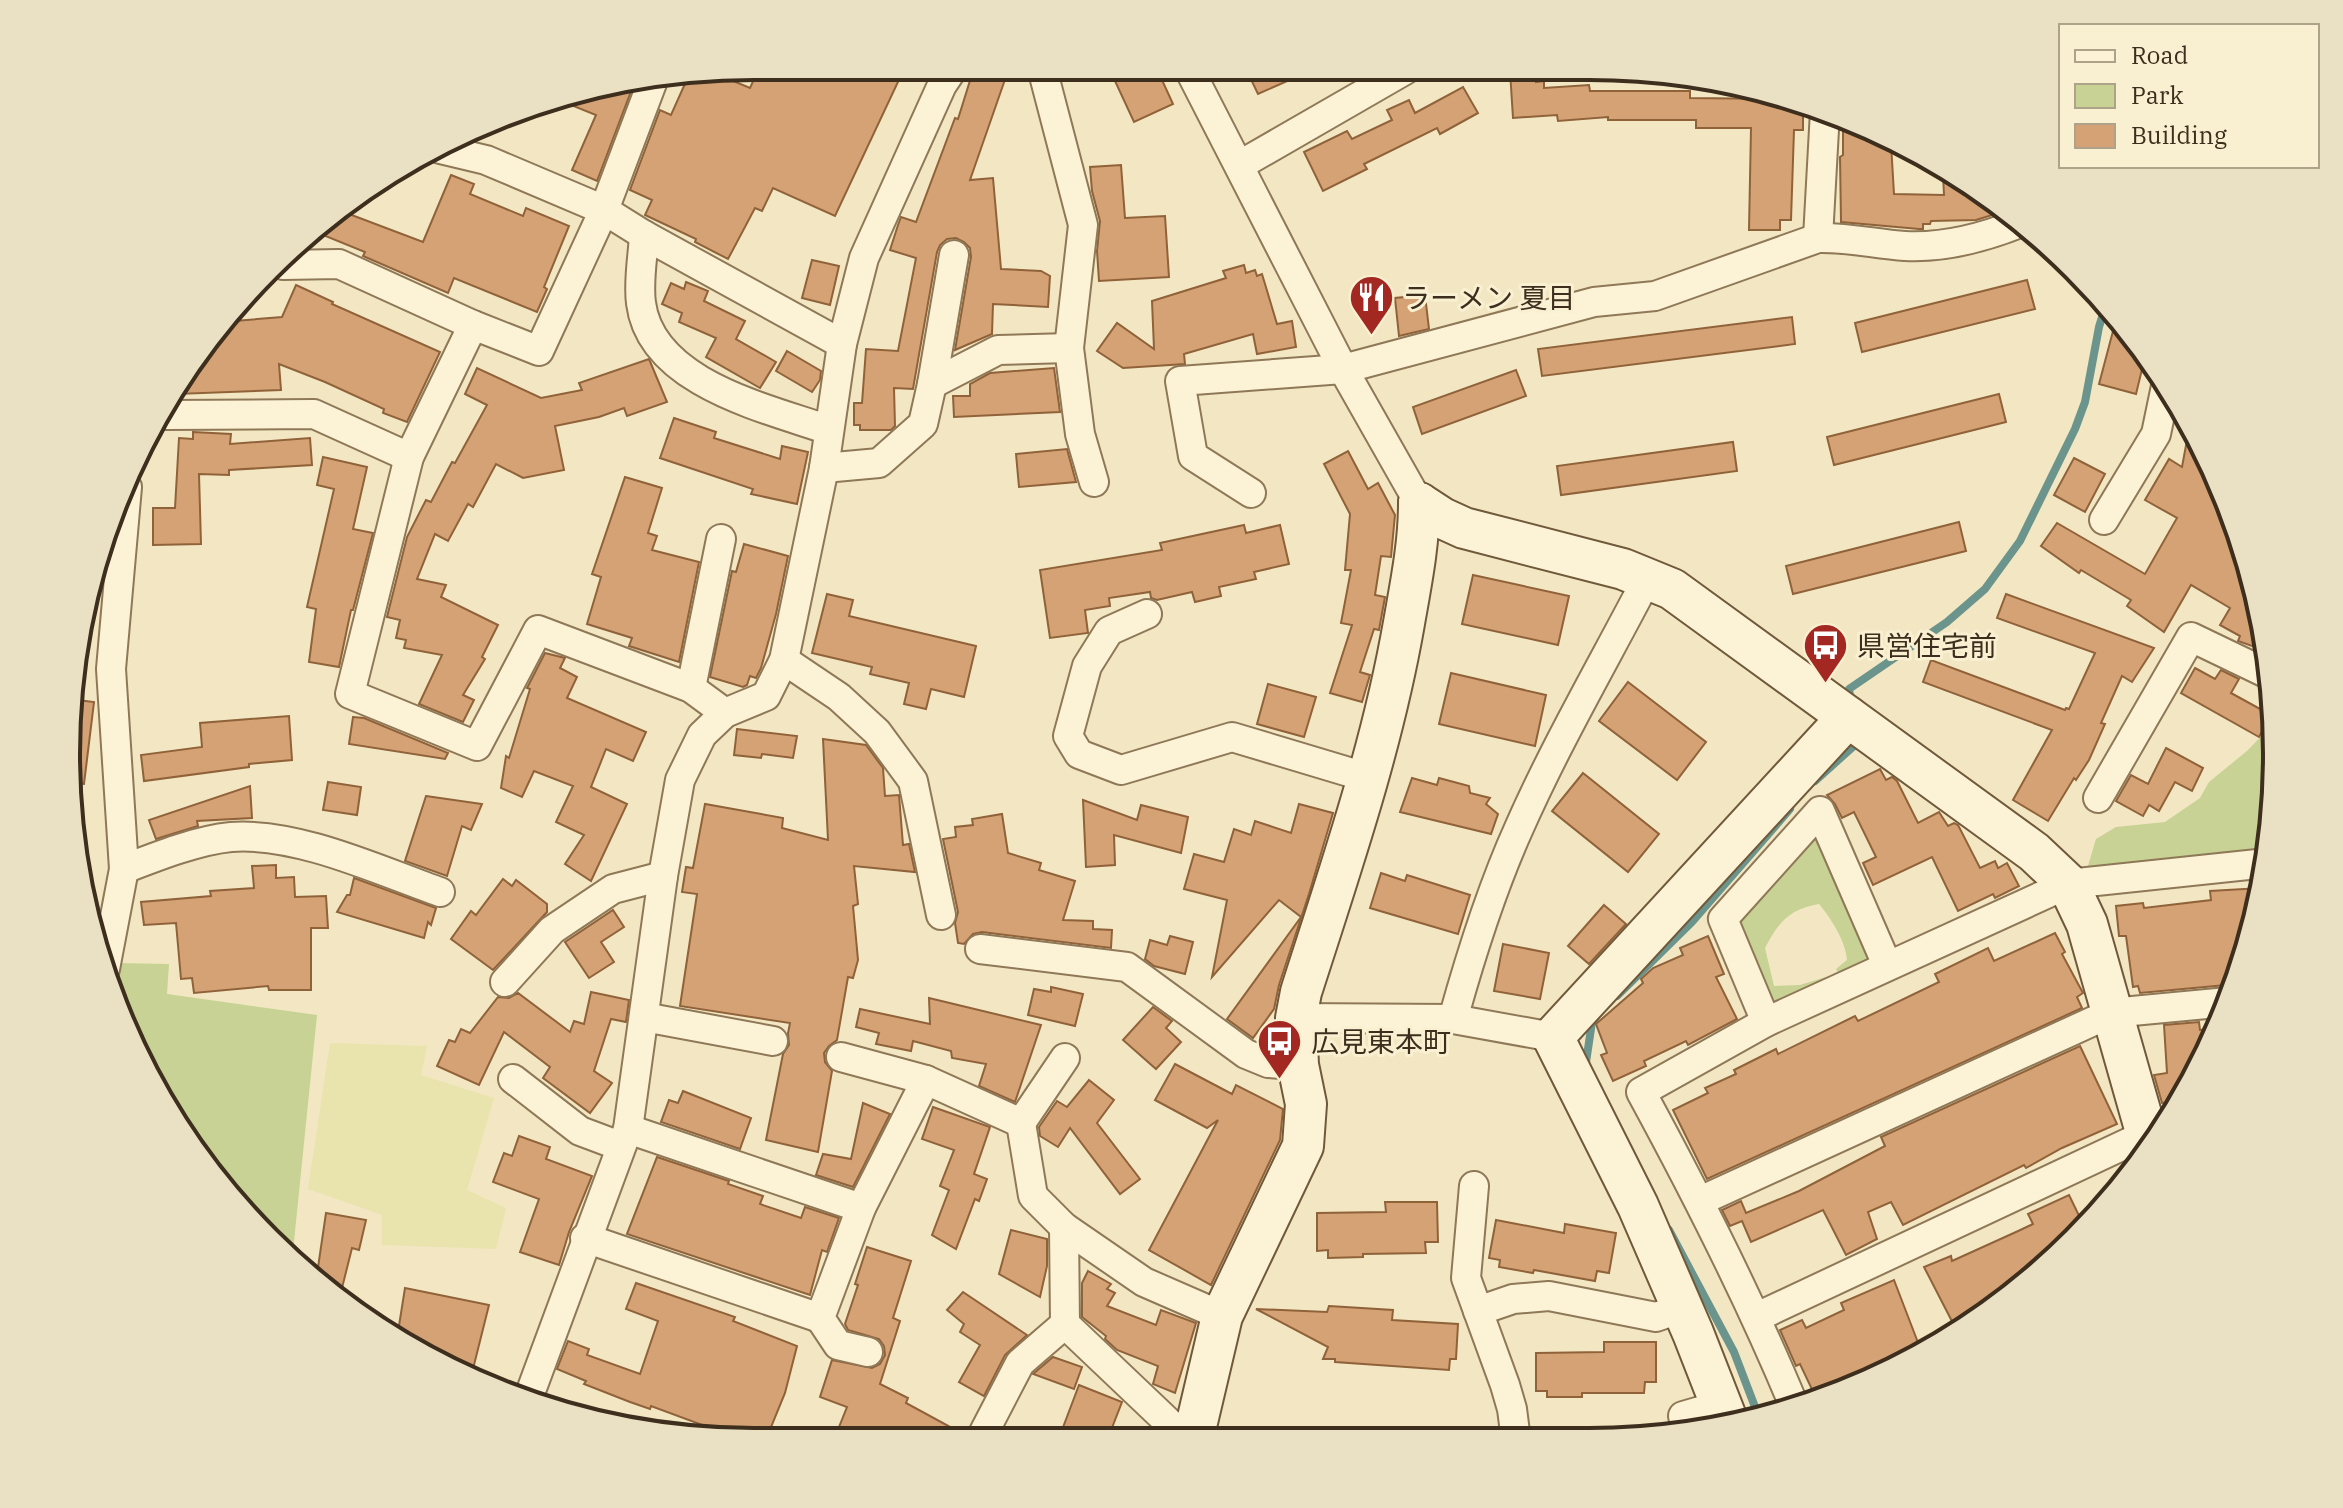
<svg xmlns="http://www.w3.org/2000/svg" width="2343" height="1508" viewBox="0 0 2343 1508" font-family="'IBM Plex Serif','Noto Sans JP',serif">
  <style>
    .farmland { fill: #e9e3ae }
    .green { fill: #c7d294 }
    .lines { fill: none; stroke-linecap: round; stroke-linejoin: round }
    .stream { stroke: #6a948c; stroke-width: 8 }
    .building { fill: #d4a274; stroke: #90623a; stroke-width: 2 }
    .street-casing { stroke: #8e7857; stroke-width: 32 }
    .secondary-casing { stroke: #70593a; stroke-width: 44 }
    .street { stroke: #fcf3d6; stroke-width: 28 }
    .secondary { stroke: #fcf3d6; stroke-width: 40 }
    .labels { text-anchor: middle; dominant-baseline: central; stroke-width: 6; stroke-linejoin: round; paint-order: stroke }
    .poi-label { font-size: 28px; fill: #3d2e1d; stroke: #f9f0d2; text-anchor: start }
    .rim { fill: none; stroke: #3d2e1d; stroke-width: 4 }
  </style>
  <rect width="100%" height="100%" fill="#f2e7c2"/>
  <path class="farmland" d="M330,1043L427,1046L421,1075L494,1098L467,1190L506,1208L496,1249L382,1245V1215L308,1189Z"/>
  <g class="green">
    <path d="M2275,722L2271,843L2269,855L2121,869L2088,866L2096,839L2116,827L2165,822L2200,798L2209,782L2247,751Z"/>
    <path d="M1816,824L1880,963L1843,982L1836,969L1847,960C1846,942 1831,918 1819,904C1789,909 1778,923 1765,948L1774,986L1800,985L1826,977L1832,985L1769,1018L1732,921Z"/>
    <path d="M114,963L169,964L167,994L317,1015L292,1261L158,1098L111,983Z"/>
  </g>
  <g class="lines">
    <g class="stream">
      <path d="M1851,704L1849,689L1947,622L1985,589L2020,541L2075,429L2085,402L2099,327L2106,304"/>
      <path d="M1815,781L1856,744L1855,737"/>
      <path d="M1617,996L1692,922L1790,809"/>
      <path d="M1585,1069L1592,1022L1596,1017"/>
      <path d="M1669,1230L1734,1352L1760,1420"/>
    </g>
  </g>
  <g class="building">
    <path d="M760,66L905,67L835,216L773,188L762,211L755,208L728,259L695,242L696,239L645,215L652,200L630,190L660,110L671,115L688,77L714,73L750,88Z"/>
    <path d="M981,67L1009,68L970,180L993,178L1001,269L1041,271L1050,276L1048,307L993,304L992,334L955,350L971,257L970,248L964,242L956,238L947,239L940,245L937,252L913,389L894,388L895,426L891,430H860V425H854V403H862L866,349L898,351L916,258L890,250L898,225L901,217L916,222L955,118L958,119L973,71L980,73Z"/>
    <path d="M1109,68L1157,69L1173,104L1134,122Z"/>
    <path d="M1246,69H1264L1312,70L1258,94Z"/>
    <path d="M1510,71H1536V82L1544,81V88L1589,85L1590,91H1690V98L1781,99L1803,105V130H1794L1791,220H1780V230H1749L1751,128H1696V120H1608V117L1558,121L1557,115L1513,118Z"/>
    <path d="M633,86L597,181L572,170L596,115L556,99Z"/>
    <path d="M1463,87L1478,113L1440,134L1437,128L1364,164L1367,169L1323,191L1304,152L1347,131L1352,139L1392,120L1387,110L1409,100L1415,113Z"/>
    <path d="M1843,116L1853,119L1891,143L1894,194L1944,195L1943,175L2002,212L1976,220L1931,221L1930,224H1923V229H1919L1841,222L1840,157L1843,155Z"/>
    <path d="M1121,165L1125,218L1165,216L1169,277L1099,281L1097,251L1100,221L1092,191L1090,167Z"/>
    <path d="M451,175L474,184L470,194L523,216L526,208L569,226L544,287L547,289L537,312L454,278L448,293L363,256L365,252L318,233L341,211L423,242Z"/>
    <path d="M812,260L839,266L830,305L802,298Z"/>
    <path d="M1244,265L1246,273L1255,270L1257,276L1262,274L1277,324L1292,321L1296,347L1257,354L1253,334L1184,354L1185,364L1123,368L1097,351L1117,323L1154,349L1152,301L1226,278L1223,271Z"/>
    <path d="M2027,280L2035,309L1862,352L1855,323Z"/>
    <path d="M686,282L708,291L704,301L745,321L736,339L776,362L760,388L706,357L716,338L679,322L682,313L662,304L671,283L684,289Z"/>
    <path d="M296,285L333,302L332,304L440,352L407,422L383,413L384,409L325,382L279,364L281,390L177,394L208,335L222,322L282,317Z"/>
    <path d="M1425,295L1429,329L1399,336L1395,298Z"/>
    <path d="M2117,316L2135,335L2146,353L2136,394L2099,384Z"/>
    <path d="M1792,317L1795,344L1542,376L1538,349Z"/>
    <path d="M787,351L821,371L820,380L812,392L776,371Z"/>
    <path d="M649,359L667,402L627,416L624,408L599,417L555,426L564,470L523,478L496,464L473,507L468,504L448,541L435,534L417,579L446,585L441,597L498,625L482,657L485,659L463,695L474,700L463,722L419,704L442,655L404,648L406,640L396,638L400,620L387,617L407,537L426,500L431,502L452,462L455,463L487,405L465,394L477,368L541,398L582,390L579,383Z"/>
    <path d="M1054,368L1060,412L954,417L953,396H970V384L990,373Z"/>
    <path d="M1516,370L1526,396L1422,434L1413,407Z"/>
    <path d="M1999,394L2006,422L1834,465L1827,437Z"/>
    <path d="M674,418L716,432L714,438L780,459L782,446L808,452L797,504L751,494L753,489L660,458Z"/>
    <path d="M2190,424L2206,450L2253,576L2266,651L2238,641L2240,636L2220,625L2230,608L2191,585L2164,632L2127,606L2131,600L2081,570L2079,573L2041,546L2057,523L2145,574L2177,518L2145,500L2169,459L2182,467Z"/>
    <path d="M193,432L231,434L230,444L310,438L312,465L229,470V475L199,474L201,544L153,545V508H175L179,438L193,439Z"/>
    <path d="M1733,442L1737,471L1561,495L1557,466Z"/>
    <path d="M1067,449L1076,482L1019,487L1016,454Z"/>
    <path d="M1348,451L1368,489L1378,483L1395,515L1391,557L1381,556L1375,595L1385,597L1379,630L1374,629L1360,672L1370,675L1362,702L1330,693L1352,625L1341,623L1351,570H1345L1350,514L1324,464Z"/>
    <path d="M323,457L367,467L353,529L373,533L353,610H351L339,667L309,662L316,609L307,607L334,489L317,485Z"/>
    <path d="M2074,458L2105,474L2085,512L2054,495Z"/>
    <path d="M625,477L662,488L648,533L657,536L652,550L699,562L679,662L629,646L632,638L587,624L601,577L592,574Z"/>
    <path d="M1959,522L1966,551L1793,594L1786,566Z"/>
    <path d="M1244,525L1246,533L1280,525L1289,564L1254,572L1256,579L1219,587L1221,596L1195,602L1192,592L1157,600L1151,598L1150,592L1109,598L1110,606L1085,610L1088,633L1050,638L1040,570L1162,550L1160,543Z"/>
    <path d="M744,544L788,556L776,614L761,668L756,678L750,676L747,685L743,687L710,677L732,571L736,572Z"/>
    <path d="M1473,575L1569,596L1558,645L1462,624Z"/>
    <path d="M827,594L853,600L849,616L976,646L964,697L931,689L926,709L904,704L909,683L870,674L872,667L812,653Z"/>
    <path d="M2006,594L2154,648L2132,682L2122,676L2101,723L2105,724L2089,760L2076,780L2074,778L2048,821L2013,800L2052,730L1923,682L1931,660L2065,710L2066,708L2069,709L2095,653L1997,618Z"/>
    <path d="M545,653L565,658L560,668L577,677L567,698L646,732L633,761L606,749L591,787L627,804L591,881L565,864L584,835L556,822L573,786L534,771L522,797L501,788L506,756L509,758L530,689L527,688Z"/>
    <path d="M2195,668L2215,679L2221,670L2239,679L2231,693L2271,715L2259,737L2181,693Z"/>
    <path d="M1451,673L1546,695L1535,746L1439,724Z"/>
    <path d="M1628,682L1706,742L1677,780L1599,721Z"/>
    <path d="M1268,684L1316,697L1304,737L1257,724Z"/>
    <path d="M70,699L94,702L84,784L75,783L67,709Z"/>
    <path d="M289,716L292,760L249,764V767L144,781L141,755L202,747L200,723Z"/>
    <path d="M353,717L364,718L448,753L445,759L349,744Z"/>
    <path d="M737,729L797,736L793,758L762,754L761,758L734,755Z"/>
    <path d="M823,739L866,745L883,768L885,796L899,795L903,845L909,844L915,872L854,866L858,904L853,906L858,960L853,978L848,977L837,1040L829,1046L824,1053L825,1062L832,1071L818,1152L766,1140L783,1054L789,1045L788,1033L790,1023L680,1006L697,894L682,892L686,867L693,868L705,804L783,818L782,828L828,840Z"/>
    <path d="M2166,748L2203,768L2192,791L2175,782L2159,811L2149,805L2143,816L2116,801L2131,775L2148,784Z"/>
    <path d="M1880,769L1886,780L1892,777L1897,781L1918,823L1939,812L1948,826L1954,823L1958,825L1980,868L1995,861L1998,868L2007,863L2019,886L1995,898L1993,894L1958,911L1932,857L1873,885L1863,863L1876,857L1854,812L1842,818L1835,804L1827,795Z"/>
    <path d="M1583,773L1659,834L1628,872L1552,811Z"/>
    <path d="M1412,778L1437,785L1439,778L1469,786L1470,793L1490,798L1486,804L1498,814L1491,834L1400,812Z"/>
    <path d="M328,782L361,787L357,815L323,810Z"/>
    <path d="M250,786L252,818L197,821L198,826L156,839L149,820Z"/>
    <path d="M426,796L482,804L471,830L462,826L447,876L405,861Z"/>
    <path d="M1083,800L1137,820L1141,805L1188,817L1181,853L1114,835L1115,865L1086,867Z"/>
    <path d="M1299,804L1333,813L1309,894L1279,985L1274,1009L1253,1038L1227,1019L1301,917L1279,900L1212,977L1227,900L1184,889L1194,854L1224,862L1234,829L1251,835L1255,821L1291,833Z"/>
    <path d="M1002,814L1008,853L1041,863L1039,870L1075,881L1063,920L1093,921V929L1112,930L1111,948L982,932L973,934L964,944L958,943L955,923L958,912L943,839L956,837L955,827L973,825L972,819Z"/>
    <path d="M276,865V878L294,877L295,897L326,896L328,928H311V990H269L268,986L194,993L192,978L181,979L176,923L144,925L141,902L211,896L210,891L254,888L252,866Z"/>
    <path d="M1381,873L1405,881L1407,875L1470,895L1458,934L1370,908Z"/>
    <path d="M354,878L436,908L431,925L428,922L424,938L337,912L347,895H350Z"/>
    <path d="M503,879L512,886L516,880L547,904V912L493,970L451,939L471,911L476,915Z"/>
    <path d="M2261,888L2251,930L2243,931L2245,958L2237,984L2140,993L2138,986L2133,987L2126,936H2119L2116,906L2143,903L2144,908L2211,900L2210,891Z"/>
    <path d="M1604,905L1626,924L1589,964L1568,946Z"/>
    <path d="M613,910L624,927L601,942L614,962L589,978L565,942Z"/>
    <path d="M2055,933L2065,952L2062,954L2083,993L2077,997L2082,1008L1707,1179L1673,1110L1708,1093L1705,1088L1736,1074L1734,1070L1776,1049L1778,1054L1855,1016L1858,1021L1939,982L1935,974L1988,948L1994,961Z"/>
    <path d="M1170,936L1193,942L1185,974L1154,966L1145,959L1150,940L1167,945Z"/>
    <path d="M1708,936L1724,974L1716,977L1737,1019L1688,1045L1686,1041L1644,1061L1646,1066L1613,1081L1601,1055L1607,1053L1596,1024L1643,983L1641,979L1653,968L1683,955L1680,948Z"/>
    <path d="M1503,944L1549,953L1540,999L1494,991Z"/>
    <path d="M1051,987L1083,994L1075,1026L1028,1015L1034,989L1051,992Z"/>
    <path d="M591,992L629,1000L626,1022L611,1019L594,1071L612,1083L590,1113L543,1078L550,1067L504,1032L479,1085L437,1066L449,1040L455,1042L461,1029L470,1033L498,997L509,998L518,993L570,1032L574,1021L584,1024Z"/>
    <path d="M929,998L1041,1025L1015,1102L979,1086L986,1064L952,1058L951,1051L913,1041L911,1051L876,1044L879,1033L856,1027L860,1009L930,1024Z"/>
    <path d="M1153,1007L1172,1021L1166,1028L1181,1042L1156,1069L1123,1040Z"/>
    <path d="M2199,1022L2200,1030L2209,1029L2210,1042L2185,1098L2183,1100L2162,1103L2154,1075L2167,1073L2164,1025Z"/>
    <path d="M2080,1046L2117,1124L2062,1148L2026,1168L2024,1165L1903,1225L1891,1202L1868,1212L1877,1239L1846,1255L1823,1210L1751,1242L1742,1221L1730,1226L1722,1210L1741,1201L1746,1213L1799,1191L1885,1146L1881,1137Z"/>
    <path d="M1175,1064L1232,1094L1236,1085L1283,1109L1280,1140L1211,1285L1149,1250L1218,1120L1207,1128L1155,1100Z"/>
    <path d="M1089,1080L1114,1100L1097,1123L1140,1179L1120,1194L1070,1128L1058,1147L1040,1136L1039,1127L1057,1101L1067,1107Z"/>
    <path d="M683,1091L751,1118L740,1149L661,1122L669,1100L678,1103Z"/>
    <path d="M863,1103L890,1114L853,1187L816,1175L823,1154L851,1159Z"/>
    <path d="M933,1107L990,1127L974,1174L987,1179L979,1201L975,1199L956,1249L932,1235L949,1190L940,1186L954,1150L922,1139Z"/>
    <path d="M519,1136L550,1147L546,1159L592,1176L569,1232L559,1265L520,1252L539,1199L493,1182L504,1153L512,1156Z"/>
    <path d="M657,1157L729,1181L728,1184L763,1196L760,1204L801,1218L805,1207L839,1218L827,1252L822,1250L810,1295L627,1234Z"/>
    <path d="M2069,1195L2085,1228L2008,1300L1957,1331L1924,1267L1951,1256L1952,1261L2016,1232L2033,1224L2028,1214Z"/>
    <path d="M1385,1202H1437L1438,1242H1425L1426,1253L1363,1254V1257L1328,1258V1250L1317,1251V1213L1386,1212Z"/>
    <path d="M326,1213L366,1220L359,1250L352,1248L340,1296L316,1281Z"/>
    <path d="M1496,1220L1564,1233L1565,1224L1616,1233L1609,1273L1597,1271L1595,1281L1534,1270L1533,1273L1499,1267L1500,1260L1489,1258Z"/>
    <path d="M1011,1230L1047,1239V1266L1040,1297L999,1274Z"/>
    <path d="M867,1247L911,1261L893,1318L900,1321L880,1384L908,1398L906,1403L965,1435L964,1438L835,1437L847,1407L820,1397L832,1360L872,1368L880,1364L885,1355L884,1346L879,1339L848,1330L845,1324L858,1285L855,1284Z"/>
    <path d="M1088,1271L1111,1284L1107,1289L1115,1293L1107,1306L1156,1325L1161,1310L1196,1323L1175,1393L1153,1384L1158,1366L1117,1350L1105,1339L1106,1336L1082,1317V1283Z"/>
    <path d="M1894,1280L1922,1353L1893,1371L1817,1400L1800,1364L1796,1366L1780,1330L1802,1320L1806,1328L1844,1310L1841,1303Z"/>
    <path d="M636,1283L735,1317L733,1321L797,1346L785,1393L767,1437L732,1436L651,1406L650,1409L630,1402L584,1384L586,1381L557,1369L568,1341L589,1349L587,1355L640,1374L658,1321L626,1309Z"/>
    <path d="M405,1288L489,1305L471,1377L398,1332Z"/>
    <path d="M963,1292L1027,1335L1005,1355L984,1396L959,1382L980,1345L960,1332L964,1324L947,1310Z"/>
    <path d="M1329,1306L1393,1310L1392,1320L1458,1324L1456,1359H1450L1449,1370L1335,1362V1359H1323L1328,1347L1256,1309L1327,1312Z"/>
    <path d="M1604,1342H1656V1382H1645L1644,1393H1582V1397H1547V1391H1536V1353L1604,1352Z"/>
    <path d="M1053,1357L1082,1367L1074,1389L1033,1374Z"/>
    <path d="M1079,1385L1122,1402L1108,1438H1059Z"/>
  </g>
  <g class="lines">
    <defs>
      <g id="street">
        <path d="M1042,68L1083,225L1069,348L1080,434L1094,482"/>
        <path d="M1189,69L1343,369L1419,503"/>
        <path d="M440,149L486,160L604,210L644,235L842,344"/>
        <path d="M1240,165L1405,70"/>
        <path d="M644,235C643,256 638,281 641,303C651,383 766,408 829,430"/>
        <path d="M1818,238L1825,111"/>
        <path d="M283,265L339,264L473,325L539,351L604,210L652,83"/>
        <path d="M473,325L409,457L350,694L477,746L538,630L691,688L725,713"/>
        <path d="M932,384L998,350L1069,348"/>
        <path d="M166,415L314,414L409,457"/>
        <path d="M824,468L879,463L923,424L932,384L954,255"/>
        <path d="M1251,493L1193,456L1180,381L1343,369L1594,302L1655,296L1818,238C1848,237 1875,244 1905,246C1944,248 1985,237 2020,223"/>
        <path d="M2104,520L2156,434L2166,386"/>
        <path d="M1147,614L1109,631L1087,666L1068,736L1079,754L1121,770L1232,737L1369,778"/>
        <path d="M784,660L839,697L877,732L913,781L941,915"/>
        <path d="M691,688L721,539"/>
        <path d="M2098,798L2191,637L2270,675"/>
        <path d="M124,869C155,857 198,840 231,837C297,832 378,870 440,892"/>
        <path d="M980,949L1127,967L1246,1054L1268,1063L1298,1065"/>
        <path d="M105,969L124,869L111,669L127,487"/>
        <path d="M505,982L552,930L613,889L663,876"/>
        <path d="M644,1017L773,1041"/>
        <path d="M1296,1018L1453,1019L1553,1037"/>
        <path d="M1453,1019C1471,954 1491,890 1519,828C1557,742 1605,660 1648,577"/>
        <path d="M1766,1022L1723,919L1820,811L1887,965"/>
        <path d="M841,1057L926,1080L1021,1123L1033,1196L1064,1227L1144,1282L1222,1316"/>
        <path d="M513,1079L580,1131L620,1146"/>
        <path d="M1021,1123L1065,1058"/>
        <path d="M628,1129L861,1208"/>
        <path d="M1474,1186L1466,1278L1505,1385L1512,1409L1516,1440"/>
        <path d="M1700,1201L2111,1013L2228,1002"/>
        <path d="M1064,1227L1065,1324L1186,1439"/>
        <path d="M585,1238L820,1318"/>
        <path d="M1478,1311L1513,1299L1549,1296L1656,1317L1682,1308"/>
        <path d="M1757,1317L2147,1134L2160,1133"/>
        <path d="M868,1352L838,1345L820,1318L861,1208L926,1080"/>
        <path d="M528,1399L628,1129L663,876L680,780L702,735L725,713L766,696L784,660L824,468L842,344L864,258L942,85L954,67"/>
        <path d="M1795,1408C1750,1299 1697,1195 1641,1092L1766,1022L2068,884L2267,863"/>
        <path d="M1683,1416L1721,1405"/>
        <path d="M981,1438L1020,1363L1065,1324"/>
      </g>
      <g id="secondary">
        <path d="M1419,503L1442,518L1464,528L1623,569L1672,589L2034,852L2068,884L2087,924L2150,1146"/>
        <path d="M1729,1425L1693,1333L1638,1206L1553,1037L1848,717"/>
        <path d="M1193,1439L1222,1316L1303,1146L1306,1104L1298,1065L1296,1018L1301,992C1340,870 1382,749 1404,623C1411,583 1419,544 1419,503"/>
      </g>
    </defs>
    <use href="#street" class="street-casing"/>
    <use href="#secondary" class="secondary-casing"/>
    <use href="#street" class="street"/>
    <use href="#secondary" class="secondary"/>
  </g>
  <defs>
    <symbol id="restaurant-pin" viewBox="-11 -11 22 30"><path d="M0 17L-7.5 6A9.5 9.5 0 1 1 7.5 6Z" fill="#a32821" stroke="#f9f0d2"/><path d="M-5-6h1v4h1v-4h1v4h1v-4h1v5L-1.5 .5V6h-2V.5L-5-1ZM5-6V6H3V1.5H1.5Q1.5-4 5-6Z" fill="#fff"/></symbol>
    <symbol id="bus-pin" viewBox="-11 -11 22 30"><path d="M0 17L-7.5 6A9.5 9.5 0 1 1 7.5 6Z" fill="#a32821" stroke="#f9f0d2"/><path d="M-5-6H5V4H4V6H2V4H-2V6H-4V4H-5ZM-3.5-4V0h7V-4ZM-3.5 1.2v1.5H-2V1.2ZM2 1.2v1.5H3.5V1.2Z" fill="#fff"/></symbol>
  </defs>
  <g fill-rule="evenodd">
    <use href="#restaurant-pin" x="1346" y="272" width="51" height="69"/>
    <use href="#bus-pin" x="1800" y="620" width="51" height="69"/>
    <use href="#bus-pin" x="1254" y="1016" width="51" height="69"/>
  </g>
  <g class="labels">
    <g class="poi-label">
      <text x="1402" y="297">ラーメン 夏目</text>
      <text x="1857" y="645">県営住宅前</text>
      <text x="1311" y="1041">広見東本町</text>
    </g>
  </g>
  <path d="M0 0H2343V1508H0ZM754 80H1589A674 674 0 0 1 2263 754V754A674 674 0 0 1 1589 1428H754A674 674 0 0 1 80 754V754A674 674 0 0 1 754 80Z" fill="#eae0c4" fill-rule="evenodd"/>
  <path class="rim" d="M754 80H1589A674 674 0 0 1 2263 754V754A674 674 0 0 1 1589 1428H754A674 674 0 0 1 80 754V754A674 674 0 0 1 754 80Z"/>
  <rect x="2059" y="24" width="260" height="144" fill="#f9f0d2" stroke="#aea28a" stroke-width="2"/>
  <rect x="2075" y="50" width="40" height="12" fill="#fcf3d6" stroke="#aea28a" stroke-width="2"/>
  <text x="2131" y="64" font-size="24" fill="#3d2e1d">Road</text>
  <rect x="2075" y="84" width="40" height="24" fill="#c7d294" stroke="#aea28a" stroke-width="2"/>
  <text x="2131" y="104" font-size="24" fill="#3d2e1d">Park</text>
  <rect x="2075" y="124" width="40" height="24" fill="#d4a274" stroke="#aea28a" stroke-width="2"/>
  <text x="2131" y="144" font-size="24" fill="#3d2e1d">Building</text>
</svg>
